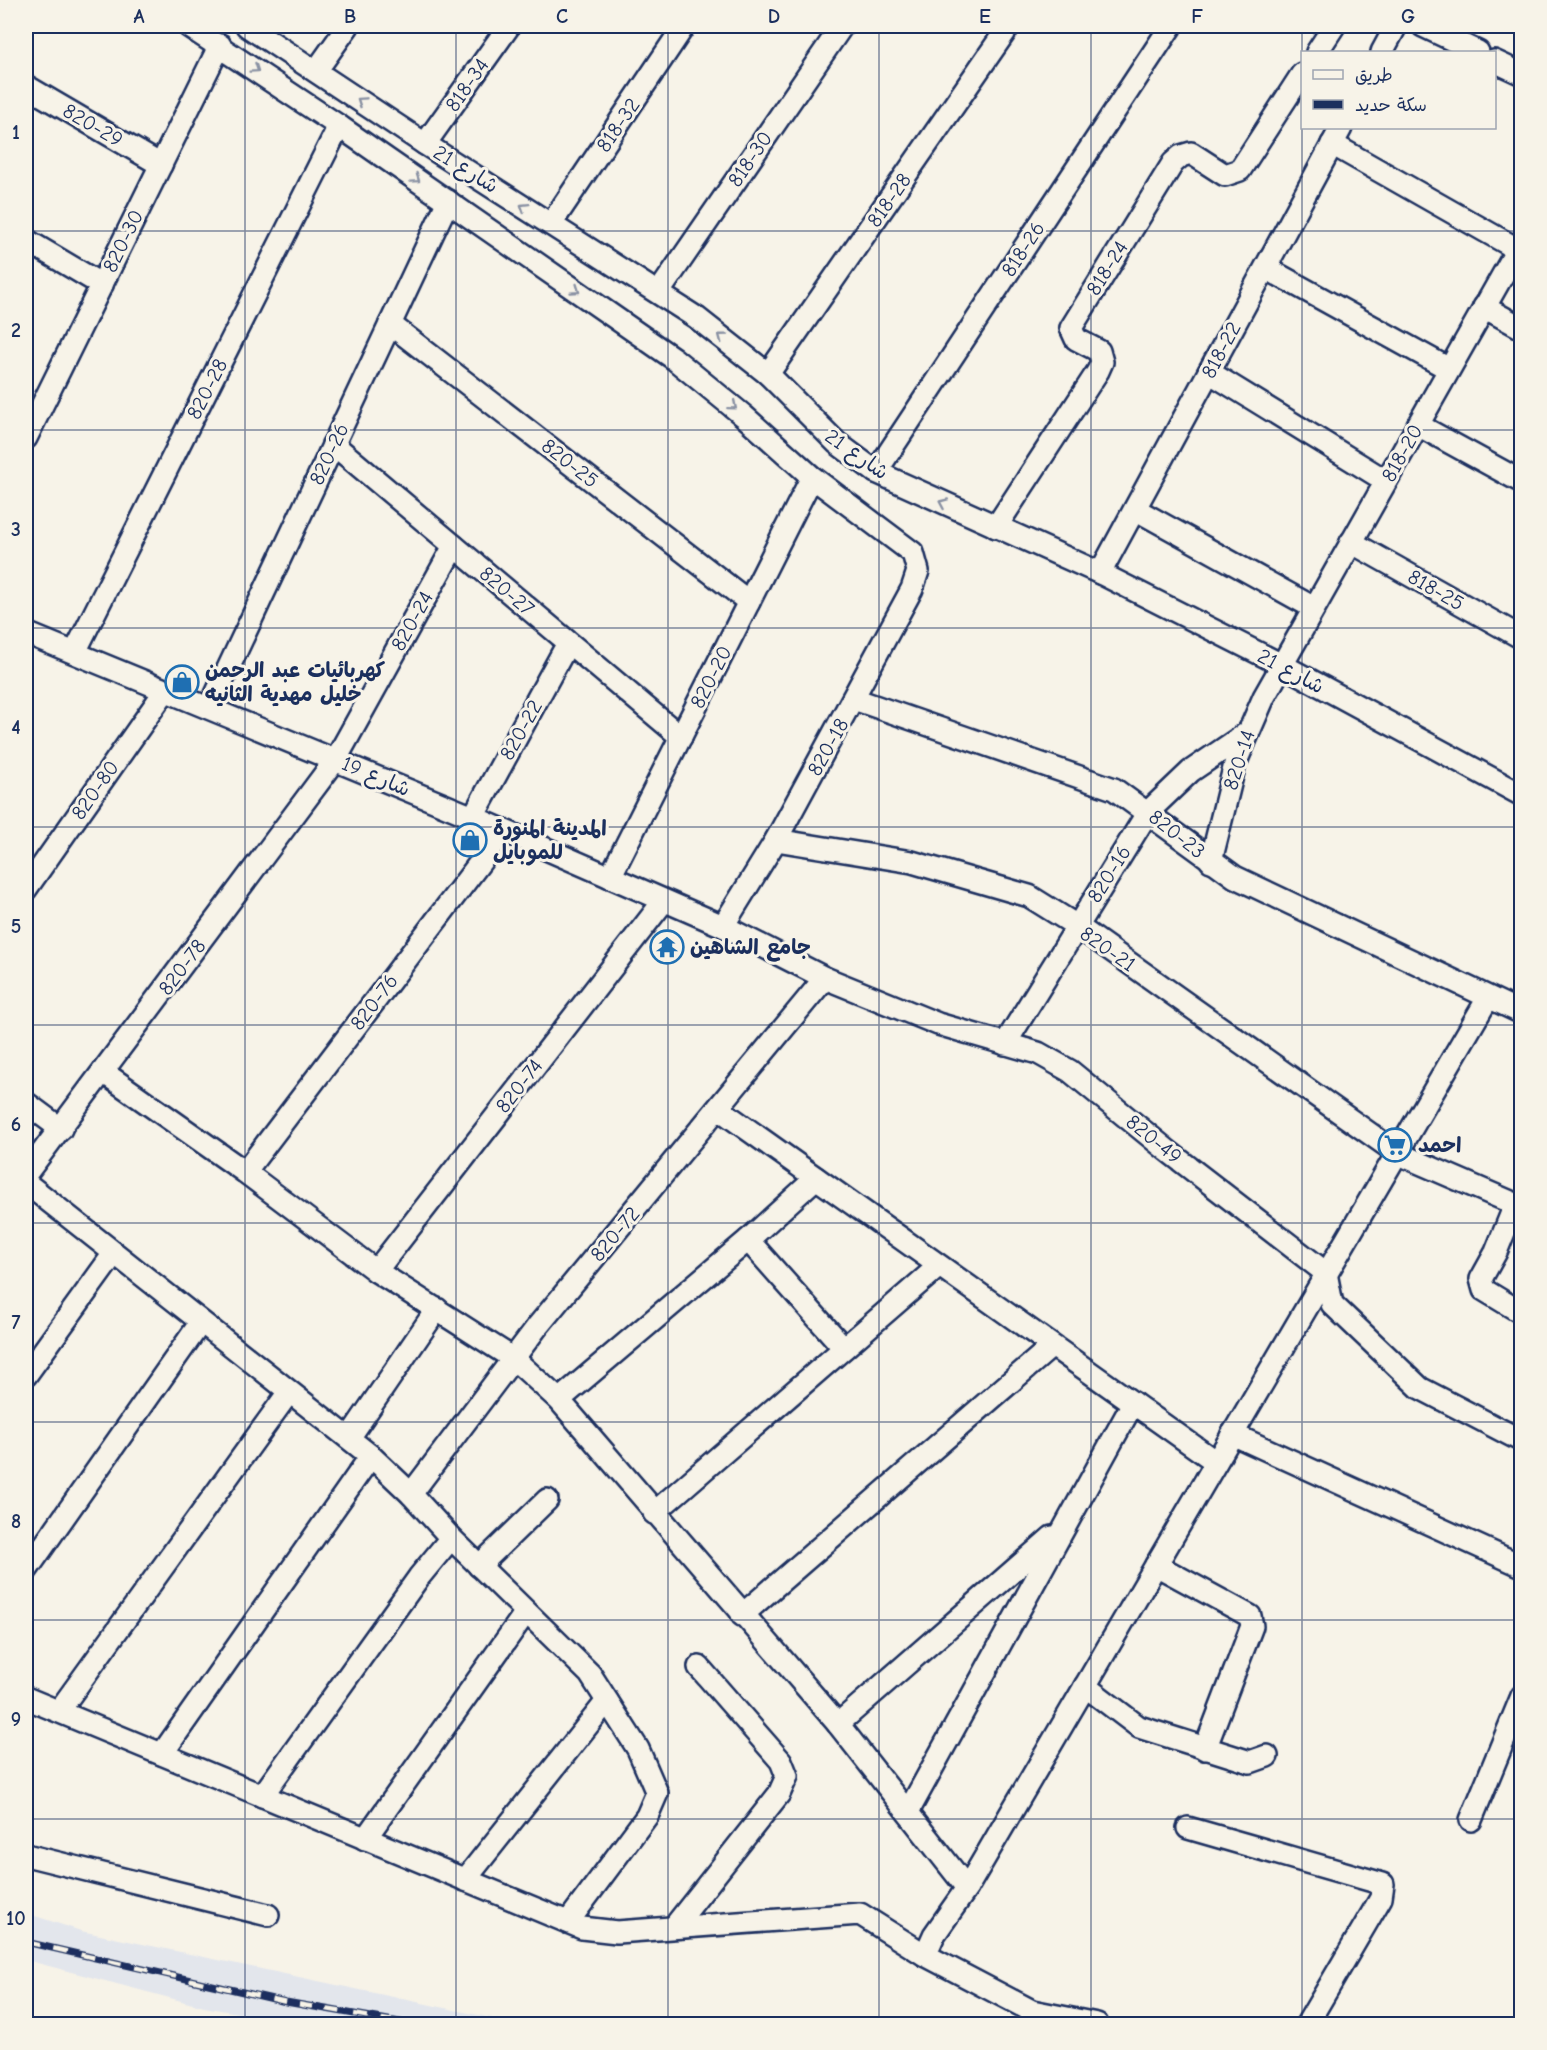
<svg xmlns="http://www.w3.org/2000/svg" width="1547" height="2050" viewBox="0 0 1547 2050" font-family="'Comic Neue','Playpen Sans Arabic',sans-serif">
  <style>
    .built { fill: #e3e6ec }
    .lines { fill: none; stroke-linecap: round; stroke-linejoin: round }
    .minor-casing { stroke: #1b2f5e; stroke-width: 26 }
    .minor { stroke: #f7f3e8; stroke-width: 21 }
    .rail-casing { stroke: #1b2f5e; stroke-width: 7 }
    .rail { stroke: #f7f3e8; stroke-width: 4.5; stroke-dasharray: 14; stroke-linecap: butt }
    .oneway { stroke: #8991a3 }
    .grid { fill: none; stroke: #1b2f5e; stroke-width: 1.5; stroke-opacity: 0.55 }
    .labels { text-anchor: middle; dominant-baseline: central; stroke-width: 6; stroke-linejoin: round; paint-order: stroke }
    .street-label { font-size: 21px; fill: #1b2f5e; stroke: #f7f3e8 }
    .poi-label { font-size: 21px; font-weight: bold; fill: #1b2f5e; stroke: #f7f3e8; text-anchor: start }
    .neatline { fill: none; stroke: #1b2f5e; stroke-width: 2 }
    .grid-label { font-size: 20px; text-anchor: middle; font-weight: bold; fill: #1b2f5e }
  </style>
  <rect width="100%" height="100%" fill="#f7f3e8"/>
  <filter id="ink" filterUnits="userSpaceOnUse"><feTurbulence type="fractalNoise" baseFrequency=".0167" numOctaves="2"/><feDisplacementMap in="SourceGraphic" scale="12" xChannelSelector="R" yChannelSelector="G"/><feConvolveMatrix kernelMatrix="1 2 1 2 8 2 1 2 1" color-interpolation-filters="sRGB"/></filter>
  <g filter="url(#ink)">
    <path class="built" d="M26,1913L81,1931L521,2024H298L204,2007L26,1960Z"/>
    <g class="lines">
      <defs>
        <g id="minor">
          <path d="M188,26L339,126L673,358L744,416L812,477L913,553L918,571L912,589L776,840L723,926"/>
          <path d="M247,26L425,144L697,318L768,374L837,443L876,472L1100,573L1282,665L1522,795"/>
          <path d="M1423,26L1478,52"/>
          <path d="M1317,52L1334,26"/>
          <path d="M1382,52L1396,26"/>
          <path d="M1494,61L1522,74"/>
          <path d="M316,71L348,26"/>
          <path d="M26,86L161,165"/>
          <path d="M425,144L509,26"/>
          <path d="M1332,144L1517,249"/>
          <path d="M551,224L684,26"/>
          <path d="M26,240L102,285"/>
          <path d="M1266,268L1449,369"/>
          <path d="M659,292L842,26"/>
          <path d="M1484,307L1522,328"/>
          <path d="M390,324L749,602"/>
          <path d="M1209,372L1386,481"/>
          <path d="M768,374L1009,26"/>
          <path d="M1418,425L1522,482"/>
          <path d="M26,438L220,45"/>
          <path d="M333,444L681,737"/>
          <path d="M876,472L1171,26"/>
          <path d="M1135,509L1314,608"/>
          <path d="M996,527L1098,371L1102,362L1099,351L1076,339L1071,328L1173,163L1181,156L1191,153L1225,175L1240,170L1302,74"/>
          <path d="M1351,542L1522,638"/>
          <path d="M1100,573L1341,128"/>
          <path d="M26,633L473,817L723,926L825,978L938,1024L1038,1053L1070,1071L1168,1151L1326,1273L1332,1304L1420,1388L1522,1441"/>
          <path d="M75,652L339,126"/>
          <path d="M854,699L1114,789L1235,877L1522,1013"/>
          <path d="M210,707L448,201"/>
          <path d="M473,817L568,643"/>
          <path d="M776,840L912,862L1029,896L1077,926L1397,1153L1522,1207"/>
          <path d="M1211,861L1235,764L1264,697L1522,241"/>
          <path d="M610,877L812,477"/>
          <path d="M26,889L165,691"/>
          <path d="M1005,1044L1148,812L1191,771L1247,733"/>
          <path d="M103,1072L245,1172L376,1271L514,1359L559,1400L838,1724L967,1888"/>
          <path d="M26,1103L61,1129"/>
          <path d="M719,1109L1216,1462"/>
          <path d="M245,1172L504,831"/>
          <path d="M26,1174L336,759L454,546"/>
          <path d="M816,1178L748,1240L844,1348"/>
          <path d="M26,1183L371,1456L411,1494L451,1538L419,1577L262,1796"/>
          <path d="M1515,1205L1496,1252L1481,1279L1484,1290L1522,1313"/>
          <path d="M376,1271L663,902"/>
          <path d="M26,1375L113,1255"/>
          <path d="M559,1400L748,1240"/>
          <path d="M1232,1434L1522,1566"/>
          <path d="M349,1438L437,1309"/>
          <path d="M411,1494L537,1327L825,978"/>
          <path d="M654,1513L939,1266"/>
          <path d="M451,1538L590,1674L638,1749L657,1793L647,1816L568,1922"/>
          <path d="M1156,1565L1250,1616L1252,1626L1205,1749"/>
          <path d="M479,1566L547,1500"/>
          <path d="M26,1571L201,1322"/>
          <path d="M742,1615L1052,1346"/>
          <path d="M1085,1686L1139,1727L1250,1762L1267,1756"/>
          <path d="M26,1698L582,1928L617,1932L860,1914L925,1955L1032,2011L1097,2024"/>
          <path d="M59,1711L289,1392"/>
          <path d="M838,1724L1052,1537"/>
          <path d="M162,1754L371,1456"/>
          <path d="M908,1812L1133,1403"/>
          <path d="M1471,1820L1522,1696"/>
          <path d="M1188,1828L1383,1884L1381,1898L1307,2024"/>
          <path d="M365,1839L526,1612"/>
          <path d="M26,1855L268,1915"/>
          <path d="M465,1880L607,1701"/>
          <path d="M674,1927L779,1794L787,1776L781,1761L699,1667"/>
          <path d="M925,1955L934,1935L967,1888L1488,998"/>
        </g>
      </defs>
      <use href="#minor" class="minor-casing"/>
      <use href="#minor" class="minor"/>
      <defs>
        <path id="rail" d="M26,1942L286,2002L411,2024"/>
      </defs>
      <use href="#rail" class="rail-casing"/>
      <use href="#rail" class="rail"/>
    </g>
    <defs><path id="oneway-chevron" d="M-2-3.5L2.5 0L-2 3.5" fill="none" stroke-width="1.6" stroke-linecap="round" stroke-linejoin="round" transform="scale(1.5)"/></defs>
    <g class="oneway">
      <use href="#oneway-chevron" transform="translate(255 69) rotate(34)"/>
      <use href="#oneway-chevron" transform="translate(361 101) rotate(-146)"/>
      <use href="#oneway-chevron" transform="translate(416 179) rotate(35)"/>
      <use href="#oneway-chevron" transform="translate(524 207) rotate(-148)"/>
      <use href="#oneway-chevron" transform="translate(576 290) rotate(35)"/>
      <use href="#oneway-chevron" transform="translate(722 337) rotate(-143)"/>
      <use href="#oneway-chevron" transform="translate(733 406) rotate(40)"/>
      <use href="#oneway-chevron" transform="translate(943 503) rotate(-156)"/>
    </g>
  </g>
  <path class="grid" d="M245,26V2024M456,26V2024M668,26V2024M879,26V2024M1091,26V2024M1302,26V2024M26,231H1522M26,430H1522M26,628H1522M26,827H1522M26,1025H1522M26,1223H1522M26,1422H1522M26,1620H1522M26,1819H1522"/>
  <defs>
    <symbol id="shop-ring" viewBox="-11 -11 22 22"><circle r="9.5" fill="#f7f3e8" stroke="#1f6fb2" stroke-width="1.5"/><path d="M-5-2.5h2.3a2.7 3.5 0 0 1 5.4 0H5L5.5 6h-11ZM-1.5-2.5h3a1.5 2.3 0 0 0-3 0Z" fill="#1f6fb2"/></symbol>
    <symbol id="temple-ring" viewBox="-11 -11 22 22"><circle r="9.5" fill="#f7f3e8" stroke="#1f6fb2" stroke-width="1.5"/><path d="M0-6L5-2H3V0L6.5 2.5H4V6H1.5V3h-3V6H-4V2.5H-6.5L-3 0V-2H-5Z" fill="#1f6fb2"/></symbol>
    <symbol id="supermarket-ring" viewBox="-11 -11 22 22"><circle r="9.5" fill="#f7f3e8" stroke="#1f6fb2" stroke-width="1.5"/><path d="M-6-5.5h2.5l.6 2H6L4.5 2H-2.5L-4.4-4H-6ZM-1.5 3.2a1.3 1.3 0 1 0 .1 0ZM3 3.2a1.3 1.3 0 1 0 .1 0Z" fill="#1f6fb2"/></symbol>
  </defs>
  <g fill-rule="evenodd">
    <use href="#shop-ring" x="163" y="663" width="38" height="38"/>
    <use href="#shop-ring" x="451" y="821" width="38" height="38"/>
    <use href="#temple-ring" x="648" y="928" width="38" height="38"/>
    <use href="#supermarket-ring" x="1376" y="1126" width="38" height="38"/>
  </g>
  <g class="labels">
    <g class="street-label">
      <text transform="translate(467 85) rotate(-55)">818-34</text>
      <text transform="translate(93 125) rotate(30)">820-29</text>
      <text transform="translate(618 125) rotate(-56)">818-32</text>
      <text transform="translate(750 159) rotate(-56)">818-30</text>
      <text transform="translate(466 169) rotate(32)">شارع 21</text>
      <text transform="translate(889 200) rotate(-55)">818-28</text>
      <text transform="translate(123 241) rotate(-64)">820-30</text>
      <text transform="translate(1023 249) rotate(-57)">818-26</text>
      <text transform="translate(1107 268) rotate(-58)">818-24</text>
      <text transform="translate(1221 350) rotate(-62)">818-22</text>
      <text transform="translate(207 389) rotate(-63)">820-28</text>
      <text transform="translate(1402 453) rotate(-61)">818-20</text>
      <text transform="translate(329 454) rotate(-65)">820-26</text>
      <text transform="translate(857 454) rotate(35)">شارع 21</text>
      <text transform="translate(570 463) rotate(38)">820-25</text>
      <text transform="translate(1436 590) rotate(30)">818-25</text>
      <text transform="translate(507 591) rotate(40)">820-27</text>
      <text transform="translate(412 621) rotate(-61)">820-24</text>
      <text transform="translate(1291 671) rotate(28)">شارع 21</text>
      <text transform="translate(711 677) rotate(-63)">820-20</text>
      <text transform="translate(521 730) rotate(-61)">820-22</text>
      <text transform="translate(828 747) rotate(-61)">820-18</text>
      <text transform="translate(1239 760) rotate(-72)">820-14</text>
      <text transform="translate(376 776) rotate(23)">شارع 19</text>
      <text transform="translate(95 790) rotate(-55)">820-80</text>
      <text transform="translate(1177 834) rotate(38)">820-23</text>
      <text transform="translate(1109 874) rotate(-58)">820-16</text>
      <text transform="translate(1108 949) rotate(35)">820-21</text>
      <text transform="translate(182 967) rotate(-53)">820-78</text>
      <text transform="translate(374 1002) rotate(-53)">820-76</text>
      <text transform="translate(519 1086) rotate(-52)">820-74</text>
      <text transform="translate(1154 1139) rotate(39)">820-49</text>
      <text transform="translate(615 1234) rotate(-50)">820-72</text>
    </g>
    <g class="poi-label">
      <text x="205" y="670">كهربائيات عبد الرحمن<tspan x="205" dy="24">خليل مهدية الثانيه</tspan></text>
      <text x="493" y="828">المدينة المنورة<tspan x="493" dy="24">للموبايل</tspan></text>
      <text x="690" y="947">جامع الشاهين</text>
      <text x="1418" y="1145">احمد</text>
    </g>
  </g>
  <rect width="1547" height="2050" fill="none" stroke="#f7f3e8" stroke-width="66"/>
  <rect x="1301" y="51" width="195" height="78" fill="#f7f3e8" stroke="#9fa5b1" stroke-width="1.5"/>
  <rect x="1313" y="70" width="30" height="9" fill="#f7f3e8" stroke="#9fa5b1" stroke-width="1.5"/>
  <text x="1355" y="81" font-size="18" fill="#1b2f5e">طريق</text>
  <rect x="1313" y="100" width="30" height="9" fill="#1b2f5e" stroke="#9fa5b1" stroke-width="1.5"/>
  <text x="1355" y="111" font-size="18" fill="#1b2f5e">سكة حديد</text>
  <rect x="33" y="33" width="1481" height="1984" class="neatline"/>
  <g class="grid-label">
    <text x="139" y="23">A</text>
    <text x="350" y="23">B</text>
    <text x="562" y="23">C</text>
    <text x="774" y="23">D</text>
    <text x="985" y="23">E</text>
    <text x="1197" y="23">F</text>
    <text x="1408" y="23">G</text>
    <text x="16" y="139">1</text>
    <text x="16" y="337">2</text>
    <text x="16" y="536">3</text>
    <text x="16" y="734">4</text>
    <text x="16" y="933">5</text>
    <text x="16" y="1131">6</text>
    <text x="16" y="1329">7</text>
    <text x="16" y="1528">8</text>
    <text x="16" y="1726">9</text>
    <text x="16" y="1925">10</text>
  </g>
</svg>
